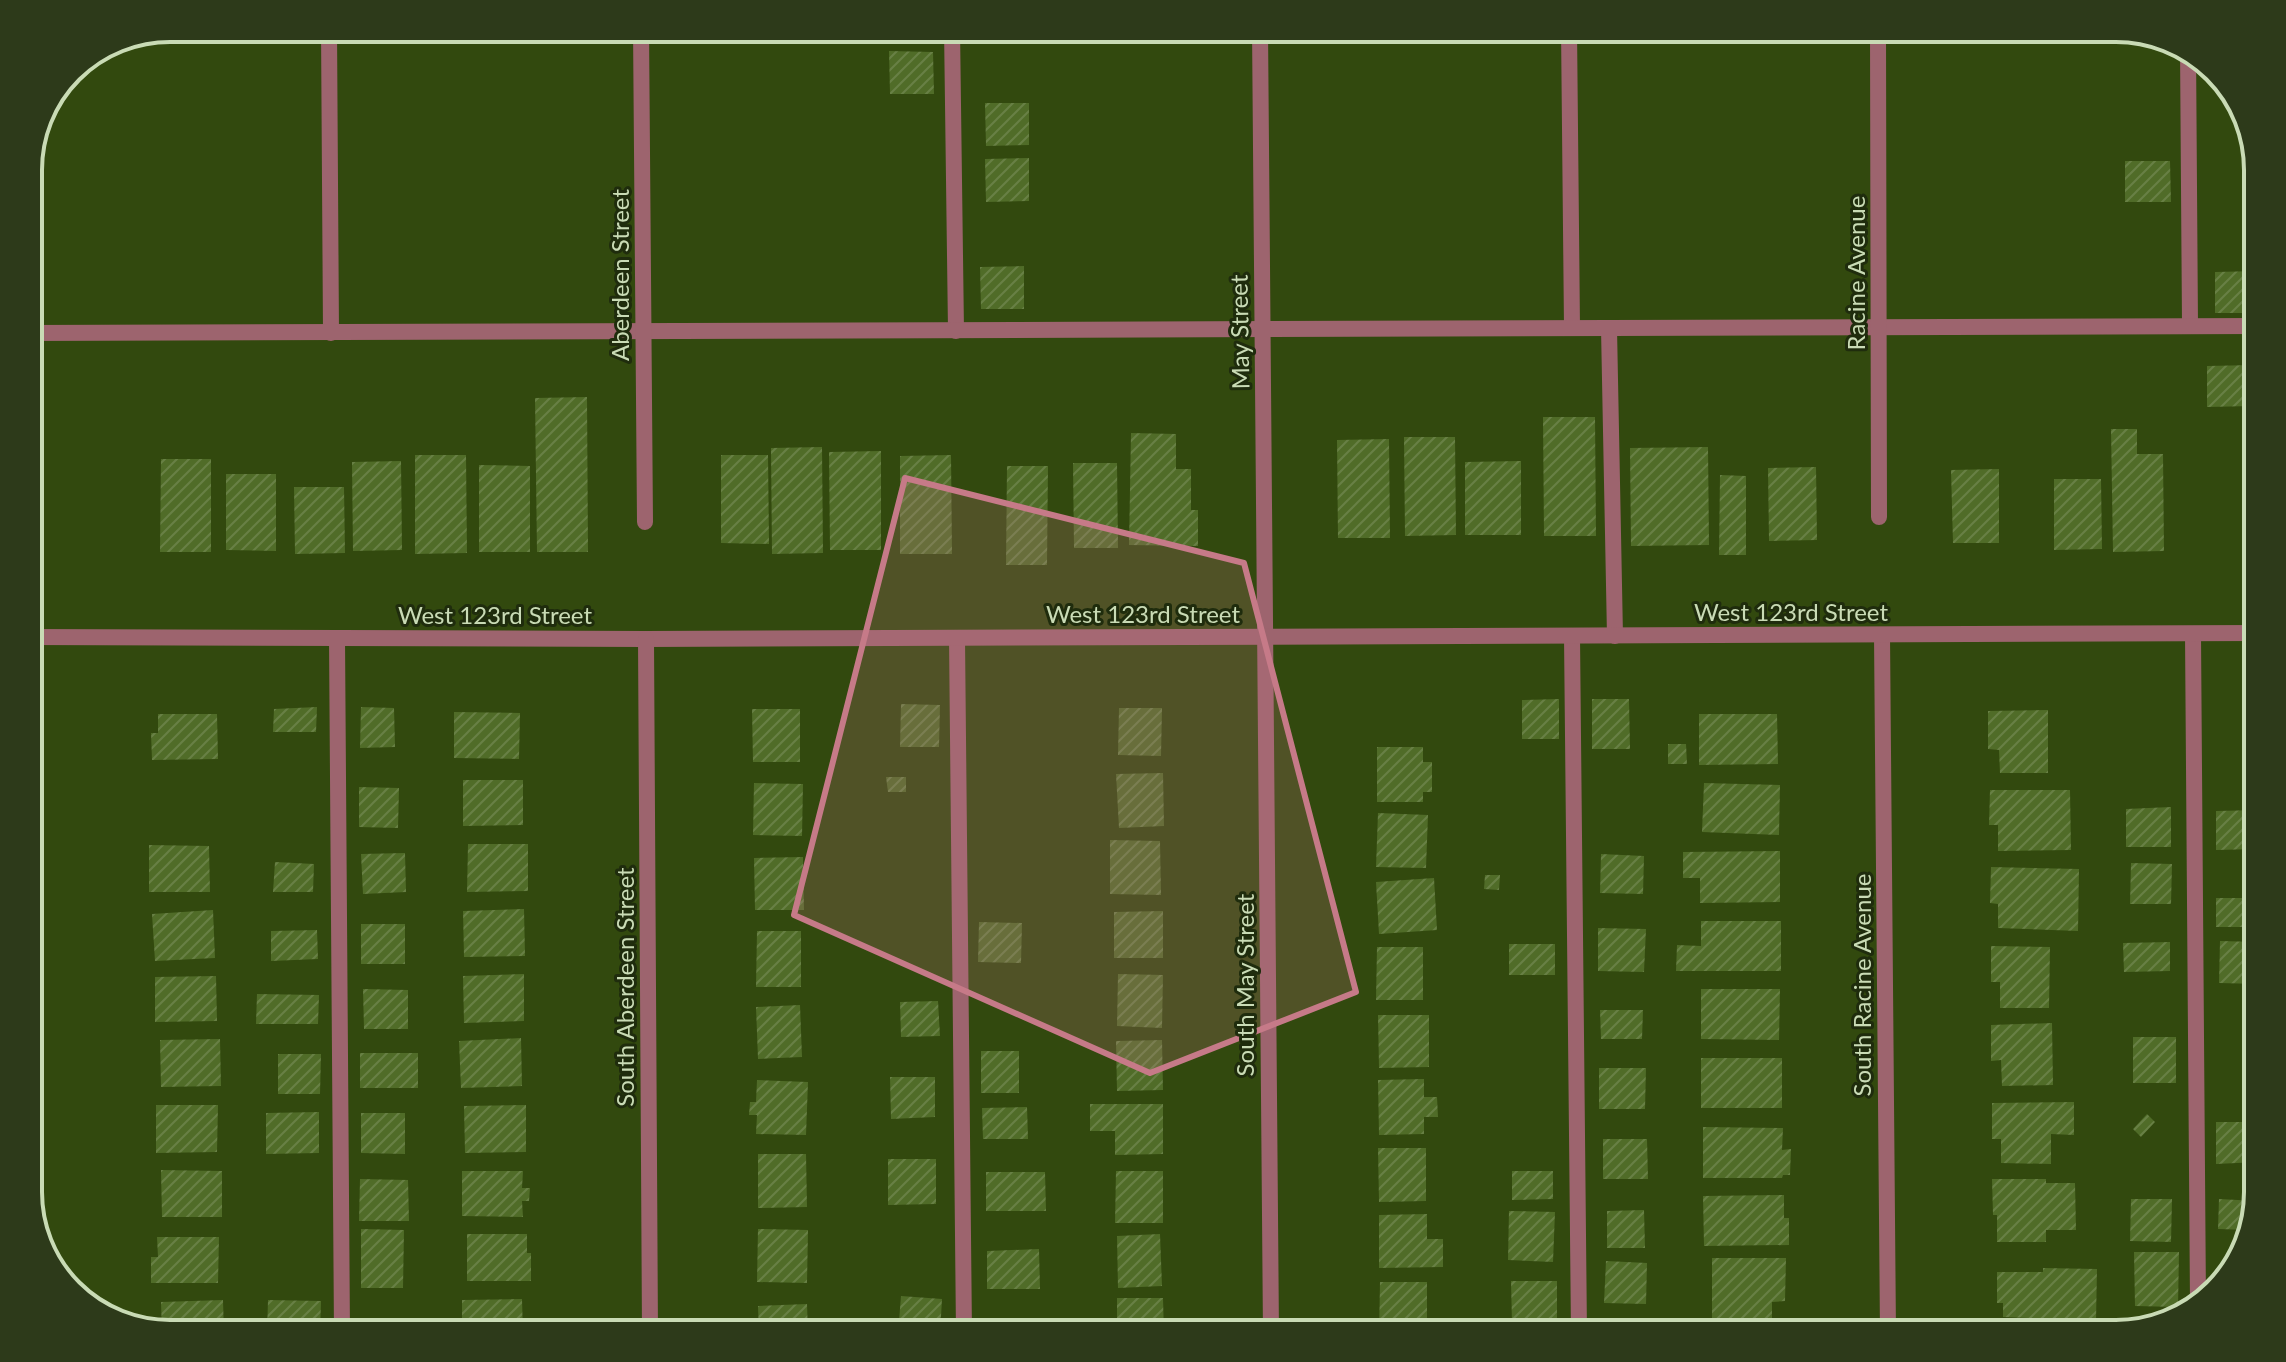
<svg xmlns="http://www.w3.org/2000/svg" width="2286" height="1362" viewBox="0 0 2286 1362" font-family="Lato,sans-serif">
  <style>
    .building { fill: url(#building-hatch) }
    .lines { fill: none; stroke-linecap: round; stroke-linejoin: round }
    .service { stroke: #9d646e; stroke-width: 16 }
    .minor { stroke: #9d646e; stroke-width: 16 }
    .marked { fill: #c67a88; fill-opacity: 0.2; stroke: #c67a88; stroke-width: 6; stroke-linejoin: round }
    .labels { text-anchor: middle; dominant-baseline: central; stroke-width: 6; stroke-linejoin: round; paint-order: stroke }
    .street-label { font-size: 24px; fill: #c9dbb5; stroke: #1f2c0d }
    .rim { fill: none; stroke: #c9dbb5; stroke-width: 4 }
  </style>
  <defs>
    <pattern id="building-hatch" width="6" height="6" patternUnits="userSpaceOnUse" patternTransform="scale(2)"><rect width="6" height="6" fill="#506c28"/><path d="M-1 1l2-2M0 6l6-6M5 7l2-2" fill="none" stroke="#688045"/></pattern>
  </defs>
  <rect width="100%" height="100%" fill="#32490e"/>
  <g class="building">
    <path d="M2086,28H2116L2142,35L2086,36Z"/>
    <path d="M889,51L933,52L934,94H890Z"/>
    <path d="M985,103H1029V145L986,146Z"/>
    <path d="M1029,158V201L986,202L985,159Z"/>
    <path d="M2125,161H2170L2171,202H2125Z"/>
    <path d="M1024,266V309H981L980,267Z"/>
    <path d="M2258,271V313H2215V272Z"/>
    <path d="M2253,365V406L2207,407V366Z"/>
    <path d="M587,397L588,552H537L535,398Z"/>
    <path d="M1543,417H1595L1596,536H1544Z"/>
    <path d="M2111,429H2137V454H2163L2164,551L2113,552Z"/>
    <path d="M1131,433L1176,434V469H1191V510H1198V546L1129,545Z"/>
    <path d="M1404,437H1455L1456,535L1405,536Z"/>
    <path d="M1389,439L1390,538H1338L1337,440Z"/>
    <path d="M822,447L823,553L772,554L771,448Z"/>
    <path d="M1708,447L1709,545L1631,546L1630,448Z"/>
    <path d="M881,451V550H830L829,452Z"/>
    <path d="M415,455H466L467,553L415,554Z"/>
    <path d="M721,455H768L769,544L721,543Z"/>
    <path d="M951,455L952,554H900V456Z"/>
    <path d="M161,459H211V552H160Z"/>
    <path d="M401,461L402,550L353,551L352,462Z"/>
    <path d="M1521,461V535H1465V462Z"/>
    <path d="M1073,463H1117L1118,548H1074Z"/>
    <path d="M479,465L530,466V552H479Z"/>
    <path d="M1007,466H1048L1047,565H1006Z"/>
    <path d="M1816,467L1817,540L1769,541L1768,468Z"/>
    <path d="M1999,469V543H1953L1951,470Z"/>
    <path d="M226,474H276V551L226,550Z"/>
    <path d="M1720,475L1746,476V555H1719Z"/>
    <path d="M2054,479H2101L2102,549L2054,550Z"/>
    <path d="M294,487H344L345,553L295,554Z"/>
    <path d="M1559,699V739H1522V700Z"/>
    <path d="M1592,699H1629L1630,749H1592Z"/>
    <path d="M901,704L940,705L939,747H900Z"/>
    <path d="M317,707L316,732H273L274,709Z"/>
    <path d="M361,707L394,708L395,747L360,748Z"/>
    <path d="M1119,708H1162L1161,756L1118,755Z"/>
    <path d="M752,709H800V762H753Z"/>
    <path d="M2048,710V773H2000L1999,750L1988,749V711Z"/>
    <path d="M454,712L520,713L519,759L454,758Z"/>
    <path d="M158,714H217L218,759L152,760L151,733H158Z"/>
    <path d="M1699,714H1777L1778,764L1699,765Z"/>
    <path d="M1668,744H1686L1687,764H1668Z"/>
    <path d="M1377,747H1423V762H1432V792H1423V802H1377Z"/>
    <path d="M1163,773L1164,826L1119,828L1116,774Z"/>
    <path d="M886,777H906V792H888Z"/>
    <path d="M463,780H523V825L463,826Z"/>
    <path d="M754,783L803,784L802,836L753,835Z"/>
    <path d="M1704,783L1780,785L1779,835L1702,832Z"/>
    <path d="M359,787L399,788L398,828L359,827Z"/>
    <path d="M1990,790H2070L2071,850L1998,851V825H1989Z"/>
    <path d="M2171,807V847H2126V809Z"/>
    <path d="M2258,810V849L2216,850V811Z"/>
    <path d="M1378,813L1428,815L1426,868L1376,867Z"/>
    <path d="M1110,840L1160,841L1161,895L1110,894Z"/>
    <path d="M468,844H528V891L467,892Z"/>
    <path d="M149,845L209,846L210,892H149Z"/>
    <path d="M1780,851V902L1700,903V878H1683V852Z"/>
    <path d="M405,853L406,892L363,894L361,854Z"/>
    <path d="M1601,854L1644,856L1643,894L1600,893Z"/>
    <path d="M803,857L804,910H755L754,858Z"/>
    <path d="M275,862L314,864L313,892H273Z"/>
    <path d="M2131,863L2172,864L2171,904H2130Z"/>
    <path d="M1991,867L2079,869L2078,931L1998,928V904L1990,903Z"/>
    <path d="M1485,875H1500L1499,890L1484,889Z"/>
    <path d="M1434,878L1437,930L1379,934L1376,882Z"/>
    <rect x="2216" y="898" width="42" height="29"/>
    <path d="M524,909L525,956L464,957L463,911Z"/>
    <path d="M213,910L215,958L155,961L152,914Z"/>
    <path d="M1163,911V958H1114V912Z"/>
    <path d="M1701,921H1781V971H1676L1677,945L1701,946Z"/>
    <path d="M979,922L1022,923L1021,963L978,962Z"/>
    <rect x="361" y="924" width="44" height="40"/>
    <path d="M1598,928L1646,929L1644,972L1598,971Z"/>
    <path d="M317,930L318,959L271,961V931Z"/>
    <path d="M757,931H801V987H756Z"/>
    <path d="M2220,941L2258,942V984L2219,983Z"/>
    <path d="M2170,942V971L2124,972L2123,943Z"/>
    <rect x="1509" y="944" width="46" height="31"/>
    <path d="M1991,946L2050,947L2049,1008H2000V982H1991Z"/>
    <path d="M1377,947H1423V1000H1376Z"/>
    <path d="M524,974V1021L464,1023L463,976Z"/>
    <path d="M1118,974L1163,975L1162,1028L1117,1026Z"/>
    <path d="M216,976L217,1021L155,1022V977Z"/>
    <path d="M363,989L408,990V1029H364Z"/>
    <path d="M1701,989H1780L1779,1040L1701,1039Z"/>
    <path d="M257,994L319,995L318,1024H256Z"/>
    <path d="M938,1001L940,1036L901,1037L900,1002Z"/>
    <path d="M800,1005L802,1057L758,1059L756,1007Z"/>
    <path d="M1600,1010H1643L1642,1039H1601Z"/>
    <path d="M1378,1015H1429V1067L1379,1068Z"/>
    <path d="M2052,1023L2053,1085L2002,1086L2001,1060L1991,1061V1025Z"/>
    <rect x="2133" y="1037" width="43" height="46"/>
    <path d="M521,1038L522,1086L461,1088L459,1041Z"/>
    <path d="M220,1039L221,1086L161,1087L160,1040Z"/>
    <path d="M1162,1040L1163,1090L1117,1091L1116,1041Z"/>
    <rect x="981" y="1051" width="38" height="42"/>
    <rect x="360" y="1053" width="58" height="35"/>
    <path d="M278,1054H321L320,1094H278Z"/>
    <rect x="1701" y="1058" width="81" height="50"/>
    <path d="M1599,1068H1646L1645,1109H1599Z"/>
    <path d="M890,1077H935V1117L891,1119Z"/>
    <path d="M1424,1079V1097H1437L1438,1117H1424V1134L1379,1135L1378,1080Z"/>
    <path d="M757,1080L808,1082L806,1135L756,1134L757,1115H749L750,1102H756Z"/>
    <path d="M2074,1102V1135L2051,1134V1164L2001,1163V1139H1992V1103Z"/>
    <path d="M1090,1104H1163V1154L1115,1155V1131H1090Z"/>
    <path d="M156,1105H218L217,1152L156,1153Z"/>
    <path d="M526,1105V1152L465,1153L464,1106Z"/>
    <path d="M1027,1107L1028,1139H983L982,1108Z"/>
    <path d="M319,1112V1153L266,1154V1113Z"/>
    <path d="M361,1113H405V1154L361,1153Z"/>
    <path d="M2147,1114L2155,1122L2141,1137L2133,1129Z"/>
    <path d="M2216,1122H2258V1162L2216,1164Z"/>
    <path d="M1703,1127L1783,1128L1782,1150L1791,1149L1790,1175H1783L1782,1178H1703Z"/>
    <path d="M1603,1139H1647L1648,1179H1603Z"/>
    <path d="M1378,1148H1426V1201L1379,1202Z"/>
    <path d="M758,1154H806L807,1207L758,1208Z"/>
    <path d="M888,1159H936V1204L888,1205Z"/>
    <path d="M161,1170L222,1171V1217H162Z"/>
    <path d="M462,1171H523L522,1188H530L529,1201H522L523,1217L462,1216Z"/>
    <path d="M1116,1171H1163V1223H1115Z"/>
    <path d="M1512,1171H1553V1199L1512,1200Z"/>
    <path d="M986,1172H1045L1046,1211H986Z"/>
    <path d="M360,1179L408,1180L409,1221H359Z"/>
    <path d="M1992,1179H2046V1183H2075L2076,1230H2046V1242H1997V1215H1993Z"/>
    <path d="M1784,1195V1218H1789V1245L1704,1246L1703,1196Z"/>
    <path d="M2131,1199H2172L2171,1242L2130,1241Z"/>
    <path d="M2219,1199L2256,1201L2248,1230L2218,1229Z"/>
    <path d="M1644,1210L1645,1248H1607V1211Z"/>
    <path d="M1509,1211L1555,1212L1553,1262L1508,1260Z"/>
    <path d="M1427,1214V1239H1443V1267L1379,1268V1215Z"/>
    <path d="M361,1229L404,1230L403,1288H361Z"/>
    <path d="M758,1229L808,1230L807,1283L757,1282Z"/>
    <path d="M467,1234H527V1253H531V1281H467Z"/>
    <path d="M1160,1234L1162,1286L1118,1288L1117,1236Z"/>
    <path d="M157,1237H219L218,1283H151V1257H158Z"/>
    <path d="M1039,1249L1040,1289H987V1251Z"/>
    <path d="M2134,1252H2179L2178,1307L2135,1306Z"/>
    <path d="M1712,1258H1786L1785,1301L1772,1302V1324H1712Z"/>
    <path d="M1606,1261L1647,1263L1646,1304L1604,1303Z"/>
    <path d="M2043,1268L2097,1269L2096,1321L2003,1317V1303H1997V1272H2043Z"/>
    <path d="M1511,1281H1557V1322L1512,1323Z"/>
    <path d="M1380,1282H1427V1334H1379Z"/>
    <path d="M901,1296L942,1299L940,1334H898Z"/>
    <path d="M1117,1298H1163L1164,1334H1117Z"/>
    <path d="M522,1299L523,1334H462V1300Z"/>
    <path d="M223,1300L224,1334H170L162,1332L161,1302Z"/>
    <path d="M268,1300L321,1301L320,1334H267Z"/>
    <path d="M807,1304L808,1334H759L758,1306Z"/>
    <rect x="989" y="1319" width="45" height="15"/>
    <path d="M364,1320L405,1321V1334H364Z"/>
  </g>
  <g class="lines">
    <g class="service">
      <path d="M329,28L331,333"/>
      <path d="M952,28L956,331"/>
      <path d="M1569,28L1572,328"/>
      <path d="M2188,47L2190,326"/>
      <path d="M1609,328L1615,636"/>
      <path d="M28,333L2258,326"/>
      <path d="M2193,634L2198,1304"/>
      <path d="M1572,636L1579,1334"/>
      <path d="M337,638L342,1334"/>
      <path d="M957,638L964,1334"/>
    </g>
    <g class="minor">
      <path d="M641,28L645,522"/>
      <path d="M1260,28L1271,1334"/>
      <path d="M1878,28L1879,517"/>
      <path d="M28,602L30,1207"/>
      <path d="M1882,635L1888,1334"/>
      <path d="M28,637L646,639L2258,633"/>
      <path d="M646,639L650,1334"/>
    </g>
  </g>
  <path class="marked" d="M905,478L1244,563L1356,992L1150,1073L794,915Z"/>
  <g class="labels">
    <g class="street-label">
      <text transform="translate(1855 273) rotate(-90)">Racine Avenue</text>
      <text transform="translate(619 275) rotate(-90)">Aberdeen Street</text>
      <text transform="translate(1239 332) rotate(-91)">May Street</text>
      <text x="1791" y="611">West 123rd Street</text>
      <text x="1143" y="613">West 123rd Street</text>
      <text x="495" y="614">West 123rd Street</text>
      <text transform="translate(1244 985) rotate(-90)">South May Street</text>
      <text transform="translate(1861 985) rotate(-90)">South Racine Avenue</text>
      <text transform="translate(624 987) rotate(-90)">South Aberdeen Street</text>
    </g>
  </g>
  <path d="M0 0H2286V1362H0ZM170 42H2116A128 128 0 0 1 2244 170V1192A128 128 0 0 1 2116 1320H170A128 128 0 0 1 42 1192V170A128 128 0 0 1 170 42Z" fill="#2d3a1a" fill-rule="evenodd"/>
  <path class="rim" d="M170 42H2116A128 128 0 0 1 2244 170V1192A128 128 0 0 1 2116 1320H170A128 128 0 0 1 42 1192V170A128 128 0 0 1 170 42Z"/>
</svg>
